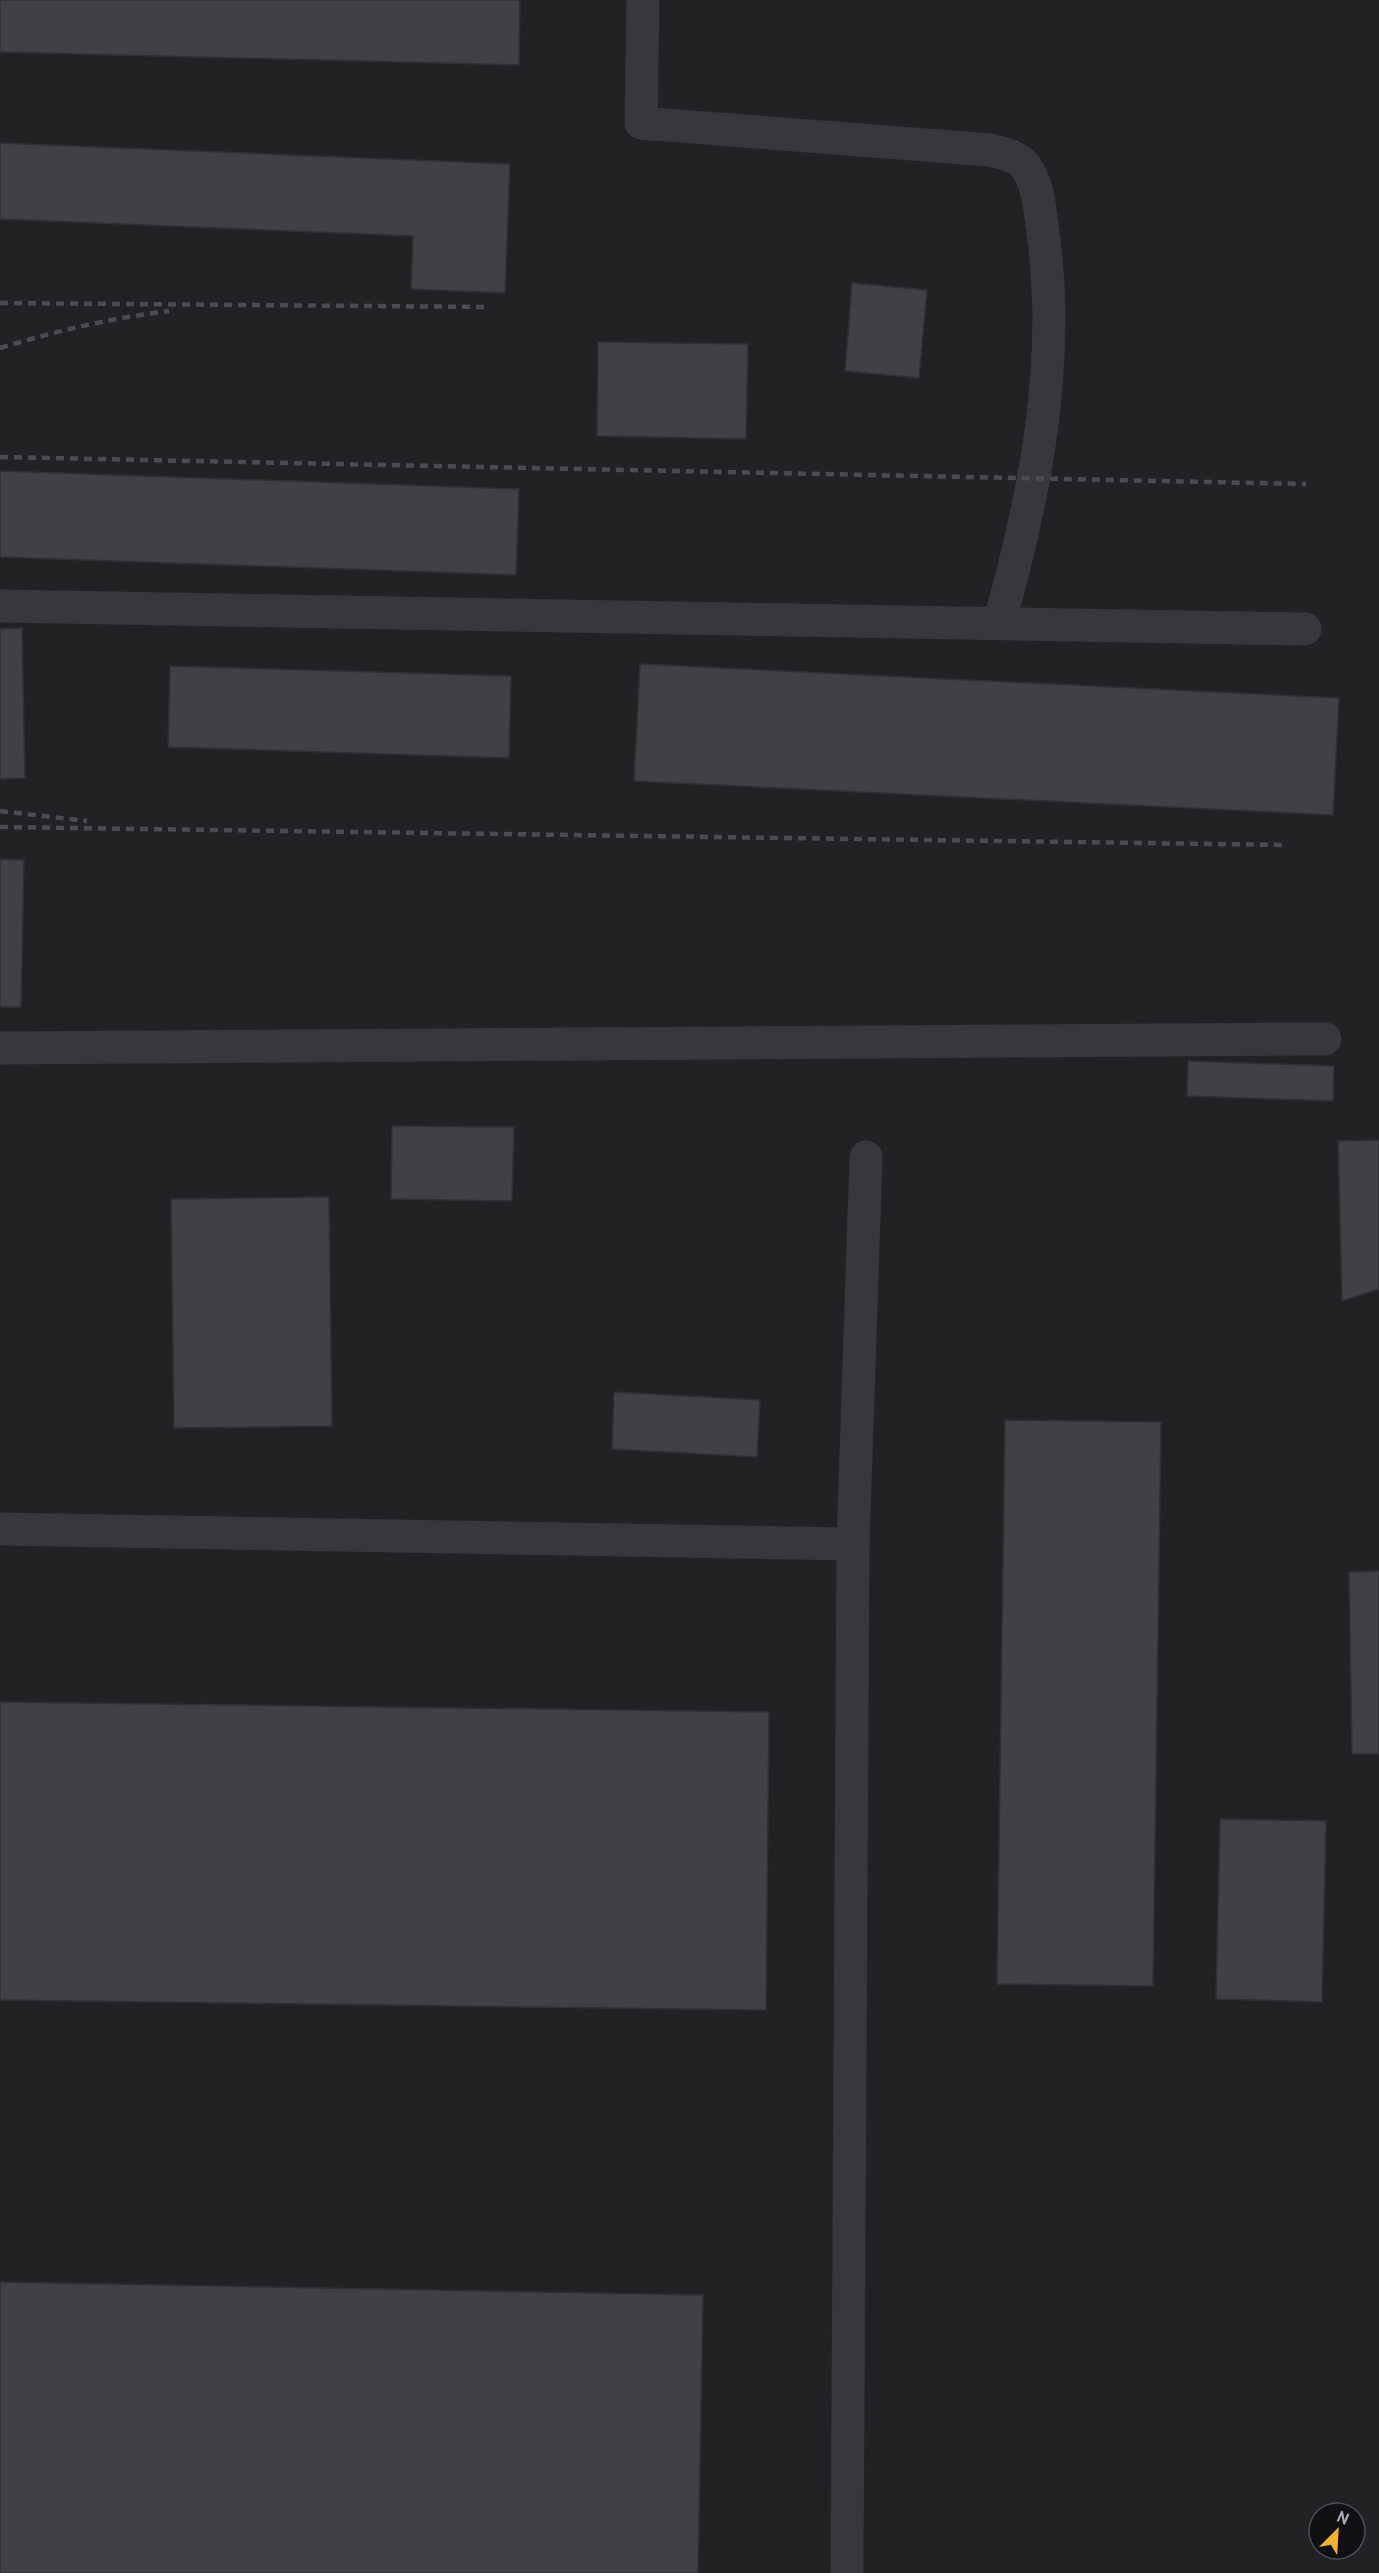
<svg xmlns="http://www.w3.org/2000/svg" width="1379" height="2573" viewBox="0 0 1379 2573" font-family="Overpass,sans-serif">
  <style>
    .built { fill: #222225; fill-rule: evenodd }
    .building { fill: #404145; stroke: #303034; stroke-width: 1.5 }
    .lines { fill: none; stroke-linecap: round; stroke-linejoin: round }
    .minor { stroke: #37383d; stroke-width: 33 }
    .rail { stroke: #4a4c52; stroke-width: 4.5; stroke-dasharray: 8 6; stroke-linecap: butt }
  </style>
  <rect width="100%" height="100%" fill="#161618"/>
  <path class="built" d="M0,0H1379V2573H0ZM1319,2513H1355V2549H1319Z"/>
  <g class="building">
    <path d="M0,0H520L519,65L0,52Z"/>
    <path d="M0,143L510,164L505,293L411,289L413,236L0,219Z"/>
    <path d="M852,283L927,290L919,378L845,371Z"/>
    <path d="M598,342L748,344L746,439L597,436Z"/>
    <path d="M0,471L519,489L516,575L0,557Z"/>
    <path d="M22,628L25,778L0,779V629Z"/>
    <path d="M640,664L1339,698L1333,815L634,781Z"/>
    <path d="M170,666L511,676L509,758L168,747Z"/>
    <path d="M0,859L24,860L21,1007H0Z"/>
    <path d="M1188,1061L1334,1066L1333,1101L1187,1096Z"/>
    <path d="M392,1126L514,1127L512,1201L391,1199Z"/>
    <path d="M1379,1140V1289L1342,1301L1338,1141Z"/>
    <path d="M329,1197L332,1426L174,1428L171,1199Z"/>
    <path d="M614,1392L760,1400L757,1457L612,1449Z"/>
    <path d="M1005,1420L1161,1422L1153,1986L997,1984Z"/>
    <path d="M1379,1571V1754H1352L1349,1572Z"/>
    <path d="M0,1702L769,1712L766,2010L0,2000Z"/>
    <path d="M1220,1819L1326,1821L1322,2002L1216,1999Z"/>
    <path d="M0,2282L703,2295L698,2573H0Z"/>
  </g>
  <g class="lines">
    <g class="minor">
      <path d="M643,0L641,123L990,150C1001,153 1019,156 1026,167C1039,185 1040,212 1043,233C1061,363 1035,497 999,623"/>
      <path d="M0,606L1305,629"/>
      <path d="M0,1048L1325,1039"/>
      <path d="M0,1529L853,1544"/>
      <path d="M847,2573L853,1544L866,1157"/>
    </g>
    <g class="rail">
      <path d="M0,303L489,307"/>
      <path d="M0,348C56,331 111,318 169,311"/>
      <path d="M0,457L1306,484"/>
      <path d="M0,811L87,821"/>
      <path d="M0,827L1285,845"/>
    </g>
  </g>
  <g transform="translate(1337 2531) rotate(24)"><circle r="28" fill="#111113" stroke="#4d4f55" stroke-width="1.5"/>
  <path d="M0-4.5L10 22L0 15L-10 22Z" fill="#f2b134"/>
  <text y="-9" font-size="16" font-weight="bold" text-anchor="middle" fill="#a8adb8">N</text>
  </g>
</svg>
